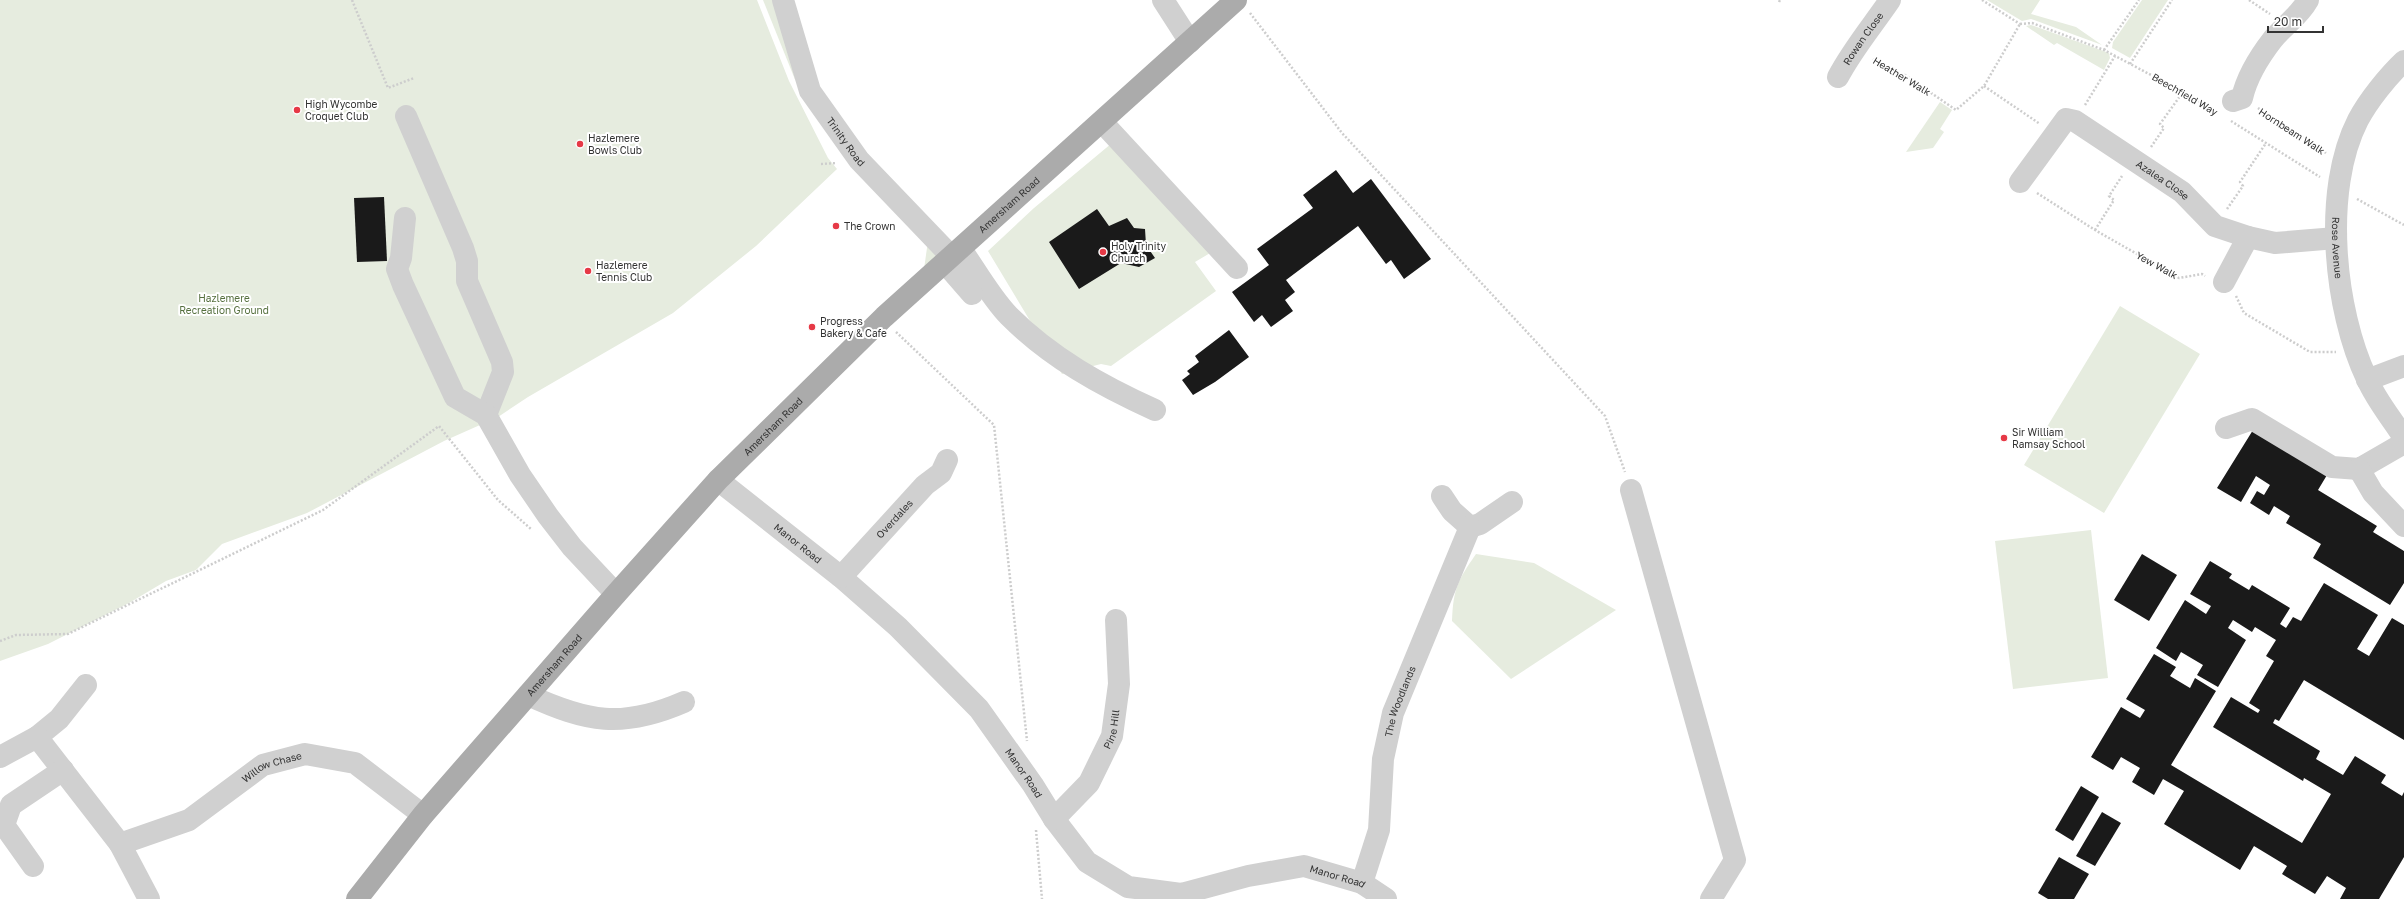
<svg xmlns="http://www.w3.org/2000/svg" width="2404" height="899" viewBox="0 0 2404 899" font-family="'Golos Text',sans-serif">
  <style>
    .green { fill: #e6ecdf }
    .building { fill: #1a1a1a }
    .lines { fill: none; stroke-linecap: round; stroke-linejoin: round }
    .path { stroke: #cdcdcd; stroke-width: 2.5; stroke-dasharray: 2 2; stroke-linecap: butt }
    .minor { stroke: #d0d0d0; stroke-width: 22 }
    .major { stroke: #ababab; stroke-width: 22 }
    .poi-dot { fill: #e63946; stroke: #fff; stroke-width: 1.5 }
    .labels { text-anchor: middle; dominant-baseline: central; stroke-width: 4; stroke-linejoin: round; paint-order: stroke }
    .street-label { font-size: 10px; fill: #333; stroke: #fff }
    .poi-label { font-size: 10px; fill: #333; stroke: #fff; text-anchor: start }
    .park-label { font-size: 10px; fill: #56703f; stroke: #fff }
  </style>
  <rect width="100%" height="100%" fill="#fff"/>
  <g class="green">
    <path d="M0,0H757L789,81L828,158L837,169L756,246L673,313L528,397L498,417L444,441L307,513L222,544L196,570L166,581L129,603L48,644L0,661Z"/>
    <path d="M763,0H776L796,82Z"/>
    <path d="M1987,0H2040L2031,14L2076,27L2102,45L2031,19L2022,21Z"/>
    <path d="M2142,0H2168L2130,58L2112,48L2113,42Z"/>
    <path d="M2031,25L2109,53L2110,58L2104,70L2057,43L2054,45L2026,26Z"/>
    <path d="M1940,102L1952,110L1940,129L1944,132L1933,148L1906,152Z"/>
    <path d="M1118,138L1227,243L1195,262L1216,291L1111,366L1101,364L1062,374L988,251L1034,208Z"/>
    <path d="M928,241L938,258L924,269Z"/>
    <path d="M2120,306L2200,354L2104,513L2024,465Z"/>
    <path d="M2091,530L2108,678L2013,689L1995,541Z"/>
    <path d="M1476,554L1534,563L1616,610L1511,679L1452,621C1453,589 1458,580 1476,554Z"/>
  </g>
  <g class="building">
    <path d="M1336,170L1353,193L1371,179L1431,259L1404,279L1391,260L1386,264L1358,226L1286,280L1295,292L1285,300L1293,311L1271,327L1262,315L1254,322L1232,292L1269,265L1257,249L1313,208L1303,195Z"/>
    <path d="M384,197L387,261L357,262L354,198Z"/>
    <path d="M1097,209L1109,226L1127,218L1134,228L1145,229L1146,245L1155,258L1139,267L1121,263L1079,289L1049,242Z"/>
    <path d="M1229,330L1249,357L1215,382L1193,395L1182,380L1190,374L1187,371L1199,362L1195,356Z"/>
    <path d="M2253,430L2327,475L2318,490L2377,526L2373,532L2404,551V583L2390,605L2313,558L2321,544L2286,523L2290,516L2274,506L2269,515L2250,503L2257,491L2264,495L2270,485L2256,476L2241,502L2217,488Z"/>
    <path d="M2142,554L2177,575L2149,621L2114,600Z"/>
    <path d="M2210,561L2232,574L2229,578L2249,590L2252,585L2290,608L2280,624L2286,628L2293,617L2301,621L2324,583L2378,615L2357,649L2369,656L2392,618L2404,625V740L2304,680L2279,721L2275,719L2273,723L2320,751L2316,759L2343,775L2355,756L2386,775L2381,783L2402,796L2404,792V857L2379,899H2340L2346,888L2327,876L2315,894L2282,874L2287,866L2254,846L2240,870L2164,824L2184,791L2163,779L2154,795L2132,782L2140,768L2121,757L2113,770L2091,757L2121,707L2140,718L2145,710L2126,699L2154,654L2176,667L2170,676L2190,688L2195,678L2216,691L2171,765L2302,843L2331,794L2304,778L2303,781L2213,727L2231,697L2258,713L2260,710L2249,703L2274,661L2266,656L2276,640L2255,627L2252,632L2233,620L2228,628L2246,640L2218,687L2197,675L2203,665L2181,652L2176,661L2156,648L2185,600L2206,614L2211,606L2190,594Z"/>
    <path d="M2081,786L2099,797L2073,841L2055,830Z"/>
    <path d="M2102,812L2121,823L2095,866L2076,856Z"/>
    <path d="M2059,857L2089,874L2074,899H2048L2038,893Z"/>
  </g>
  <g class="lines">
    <g class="path">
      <path d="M352,0L388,88L414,78"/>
      <path d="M1982,0L2020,24"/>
      <path d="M2249,0L2270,14"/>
      <path d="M1779,2L1780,0"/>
      <path d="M1250,13L1342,133L1605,416L1625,472"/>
      <path d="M2020,24L2032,23L2104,50L2183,92L2215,111"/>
      <path d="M2104,50L2139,0"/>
      <path d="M1873,59L1898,75H1905L1956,110L1984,86L2020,24"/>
      <path d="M2130,64L2172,0"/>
      <path d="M1984,86L2040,124"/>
      <path d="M2085,105L2115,56"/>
      <path d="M2258,108L2326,153"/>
      <path d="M2231,121L2320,177"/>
      <path d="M2151,147L2164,128L2160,124L2183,92"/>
      <path d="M821,164L837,163"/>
      <path d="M2037,193L2095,230L2179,278L2202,274L2205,276"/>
      <path d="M2357,199L2404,225"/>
      <path d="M2227,209L2243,186L2240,182L2266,143"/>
      <path d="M2095,230L2114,200L2109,196L2122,176"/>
      <path d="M2236,296L2244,313L2310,352H2336"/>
      <path d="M896,332L994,425L1027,741"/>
      <path d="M0,641L16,635L68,634L323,510L439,426L498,500L531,529"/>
      <path d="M1036,830L1042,899"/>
    </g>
    <g class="minor">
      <path id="s1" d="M783,0L810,91L859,160L952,257"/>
      <path d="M1163,0L1190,42"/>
      <path id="s2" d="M2404,61C2388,76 2368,101 2358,120C2322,190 2334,310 2367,379C2376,400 2392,419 2404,438"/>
      <path id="s3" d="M1838,77C1852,50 1873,25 1890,0"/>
      <path d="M2233,101L2242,98C2247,76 2259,57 2273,39C2285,25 2299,16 2308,0"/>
      <path d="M406,116L463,248L467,261V281L502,362L503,372L486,415"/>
      <path d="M1102,122L1237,268"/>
      <path id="s4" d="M2020,182L2066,119L2075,121L2182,192L2215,226L2248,237L2275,243L2336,238"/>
      <path d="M405,218L401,258L397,269L403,285L455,397L486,415L520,475L548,516L572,547L616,594"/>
      <path d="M961,249C975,269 992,299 1009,316C1051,358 1102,386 1155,410"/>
      <path d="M945,263L972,294"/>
      <path d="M2224,282L2248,237"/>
      <path d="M2367,380L2404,366"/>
      <path d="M2226,428L2252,419L2332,467L2359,469L2404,443"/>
      <path d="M2359,469L2373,493L2404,526"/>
      <path id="s5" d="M718,480L841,577L898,627L979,709L1033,785L1054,819L1087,862L1128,887L1181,894L1248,876L1304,866L1362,883L1386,899"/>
      <path d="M1631,490L1735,860L1711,899"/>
      <path d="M1442,496L1452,511L1470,527L1480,524L1512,502"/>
      <path id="s6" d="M841,577L925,485L941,473L947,460"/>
      <path d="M528,695C587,722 622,729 684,702"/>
      <path d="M37,737L59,719L86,685"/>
      <path id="s7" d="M0,757L37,737L120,844L189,820L263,765L305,754L355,763L423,815"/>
      <path id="s8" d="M1054,819L1089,783L1112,736L1119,684L1116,620"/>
      <path d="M120,844L149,899"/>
      <path d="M33,866L4,825L11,805L63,770"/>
      <path id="s9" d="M1362,883L1379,830L1383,759L1393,713L1470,527"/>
    </g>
    <path class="major" id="s10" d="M357,899L423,815L616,594L718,480L884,317L1236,0"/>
  </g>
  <g class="poi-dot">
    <circle cx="297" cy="110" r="4"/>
    <circle cx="580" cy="144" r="4"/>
    <circle cx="836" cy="226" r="4"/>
    <circle cx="1103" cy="252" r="4"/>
    <circle cx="588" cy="271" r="4"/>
    <circle cx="812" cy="327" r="4"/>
    <circle cx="2004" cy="438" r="4"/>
  </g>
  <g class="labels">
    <g class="street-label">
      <text stroke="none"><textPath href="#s3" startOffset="46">Rowan Close</textPath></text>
      <text transform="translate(1902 76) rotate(31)">Heather Walk</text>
      <text transform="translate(2185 94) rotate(30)">Beechfield Way</text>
      <text transform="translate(2292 131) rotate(33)">Hornbeam Walk</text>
      <text stroke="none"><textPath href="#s1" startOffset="157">Trinity Road</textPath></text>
      <text stroke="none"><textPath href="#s4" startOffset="193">Azalea Close</textPath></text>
      <text stroke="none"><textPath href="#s10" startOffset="954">Amersham Road</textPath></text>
      <text stroke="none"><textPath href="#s2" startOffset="206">Rose Avenue</textPath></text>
      <text transform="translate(2157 265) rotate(29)">Yew Walk</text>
      <text stroke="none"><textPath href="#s10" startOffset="630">Amersham Road</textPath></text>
      <text stroke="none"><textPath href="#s6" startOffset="79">Overdales</textPath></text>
      <text stroke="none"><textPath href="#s5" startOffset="102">Manor Road</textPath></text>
      <text stroke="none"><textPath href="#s10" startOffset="306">Amersham Road</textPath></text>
      <text stroke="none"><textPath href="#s9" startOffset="187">The Woodlands</textPath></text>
      <text stroke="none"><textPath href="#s8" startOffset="109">Pine Hill</textPath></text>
      <text stroke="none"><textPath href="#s7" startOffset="350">Willow Chase</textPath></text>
      <text stroke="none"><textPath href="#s5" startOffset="426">Manor Road</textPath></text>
      <text stroke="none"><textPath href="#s5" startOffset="798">Manor Road</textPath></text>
    </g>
    <g class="poi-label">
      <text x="305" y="104">High Wycombe<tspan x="305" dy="12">Croquet Club</tspan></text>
      <text x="588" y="138">Hazlemere<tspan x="588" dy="12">Bowls Club</tspan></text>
      <text x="844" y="226">The Crown</text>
      <text x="1111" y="246">Holy Trinity<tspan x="1111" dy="12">Church</tspan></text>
      <text x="596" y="265">Hazlemere<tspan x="596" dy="12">Tennis Club</tspan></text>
      <text x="820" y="321">Progress<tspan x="820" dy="12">Bakery &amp; Cafe</tspan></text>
      <text x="2012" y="432">Sir William<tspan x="2012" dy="12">Ramsay School</tspan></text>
    </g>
    <g class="park-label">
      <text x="224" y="298">Hazlemere<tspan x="224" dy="12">Recreation Ground</tspan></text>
    </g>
  </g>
  <path d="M2268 26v6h55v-6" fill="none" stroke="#333333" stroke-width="2"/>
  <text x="2274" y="26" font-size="12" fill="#333333" stroke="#ffffff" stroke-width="3" paint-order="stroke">20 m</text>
</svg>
